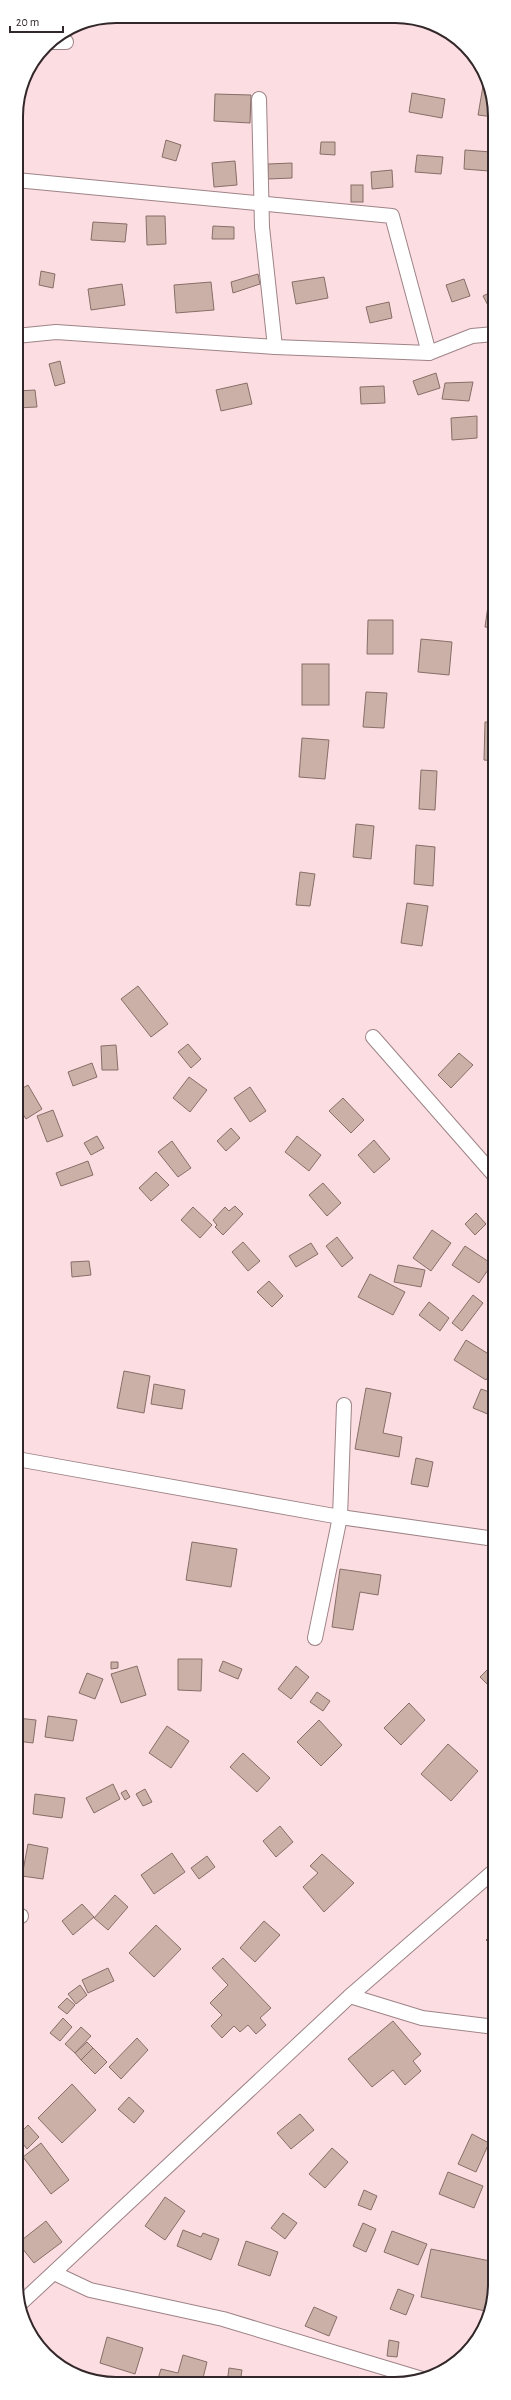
<svg xmlns="http://www.w3.org/2000/svg" width="511" height="2400" viewBox="0 0 511 2400" font-family="'Alegreya Sans',sans-serif">
  <style>
    .building { fill: #cab0a7; stroke: #876e67 }
    .lines { fill: none; stroke-linecap: round; stroke-linejoin: round }
    .minor-casing { stroke: #9e8387; stroke-width: 16 }
    .minor { stroke: #fff; stroke-width: 14 }
    .rim { fill: none; stroke: #322729; stroke-width: 2 }
  </style>
  <rect width="100%" height="100%" fill="#fcdee2"/>
  <g class="building">
    <path d="M483,86H487L494,103V117L478,115Z"/>
    <path d="M412,93L445,99L442,118L409,112Z"/>
    <path d="M215,94L251,95L250,123L214,121Z"/>
    <path d="M166,140L181,145L176,161L162,157Z"/>
    <path d="M321,142H335V155L320,154Z"/>
    <path d="M465,150L491,152L489,171L464,169Z"/>
    <path d="M417,155L443,157L441,174L415,172Z"/>
    <path d="M235,161L237,185L214,187L212,163Z"/>
    <path d="M292,163V178L268,179V164Z"/>
    <path d="M392,170L393,187L372,189L371,172Z"/>
    <rect x="351" y="185" width="12" height="17"/>
    <path d="M146,216H165L166,244L147,245Z"/>
    <path d="M93,222L127,224L125,242L91,240Z"/>
    <path d="M213,226L234,227V239H212Z"/>
    <path d="M41,271L55,274L53,288L39,285Z"/>
    <path d="M494,272V290L488,274Z"/>
    <path d="M258,274L260,284L233,293L231,282Z"/>
    <path d="M324,277L328,298L296,304L292,282Z"/>
    <path d="M464,279L470,296L452,302L446,285Z"/>
    <path d="M211,282L214,310L176,313L174,285Z"/>
    <path d="M122,284L125,305L91,310L88,289Z"/>
    <path d="M493,291L494,307L490,309L483,296Z"/>
    <path d="M389,302L392,318L370,323L366,307Z"/>
    <path d="M60,361L65,383L55,386L49,364Z"/>
    <path d="M436,373L440,388L418,395L413,381Z"/>
    <path d="M473,382L469,401L442,399L445,383Z"/>
    <path d="M247,383L252,404L221,411L216,390Z"/>
    <path d="M384,386L385,403L361,404L360,387Z"/>
    <path d="M35,390L37,407L16,408V391Z"/>
    <path d="M477,416V438L452,440L451,418Z"/>
    <path d="M490,592L494,593V628L485,627Z"/>
    <path d="M368,620H393V654H367Z"/>
    <path d="M421,639L452,642L449,675L418,672Z"/>
    <rect x="302" y="664" width="27" height="41"/>
    <path d="M366,692L387,693L384,728L363,727Z"/>
    <path d="M485,722H494V761L484,760Z"/>
    <path d="M302,738L329,740L325,779L299,777Z"/>
    <path d="M421,770L437,771L435,810L419,809Z"/>
    <path d="M356,824L374,826L371,859L353,857Z"/>
    <path d="M416,845L435,847L433,886L414,884Z"/>
    <path d="M300,872L315,874L310,906L296,905Z"/>
    <path d="M407,903L428,906L422,946L401,943Z"/>
    <path d="M138,986L168,1024L151,1037L121,999Z"/>
    <path d="M188,1044L201,1059L191,1068L178,1052Z"/>
    <path d="M116,1045L118,1070H102L101,1046Z"/>
    <path d="M459,1053L473,1065L451,1088L438,1075Z"/>
    <path d="M92,1063L97,1077L73,1086L68,1072Z"/>
    <path d="M189,1077L207,1090L190,1112L173,1098Z"/>
    <path d="M28,1085L42,1109L26,1119L16,1103V1092Z"/>
    <path d="M250,1087L266,1111L250,1122L234,1098Z"/>
    <path d="M343,1098L364,1120L351,1133L329,1111Z"/>
    <path d="M53,1110L63,1136L47,1142L37,1116Z"/>
    <path d="M231,1128L240,1138L226,1151L217,1141Z"/>
    <path d="M97,1136L104,1148L91,1155L84,1143Z"/>
    <path d="M297,1136L321,1155L309,1171L285,1152Z"/>
    <path d="M374,1140L390,1159L374,1173L358,1155Z"/>
    <path d="M172,1141L191,1168L178,1177L158,1152Z"/>
    <path d="M88,1161L93,1175L61,1186L56,1173Z"/>
    <path d="M156,1172L169,1185L151,1201L139,1188Z"/>
    <path d="M323,1183L341,1203L327,1216L309,1195Z"/>
    <path d="M235,1206L243,1214L223,1235L215,1227L217,1225L213,1220L225,1207L229,1211Z"/>
    <path d="M193,1207L212,1225L200,1238L181,1220Z"/>
    <path d="M476,1213L486,1224L475,1235L465,1224Z"/>
    <path d="M432,1230L451,1243L431,1271L413,1258Z"/>
    <path d="M337,1237L353,1258L342,1267L326,1246Z"/>
    <path d="M243,1242L260,1261L248,1271L232,1252Z"/>
    <path d="M311,1243L318,1254L296,1267L289,1256Z"/>
    <path d="M465,1246L492,1264L479,1283L452,1265Z"/>
    <path d="M89,1261L91,1275L72,1277L71,1262Z"/>
    <path d="M398,1265L425,1270L421,1287L394,1282Z"/>
    <path d="M370,1274L405,1292L393,1315L358,1297Z"/>
    <path d="M269,1281L283,1296L272,1307L257,1292Z"/>
    <path d="M473,1295L483,1303L462,1331L452,1323Z"/>
    <path d="M429,1302L449,1318L440,1331L419,1315Z"/>
    <path d="M466,1340L495,1358V1365L486,1380L454,1360Z"/>
    <path d="M124,1371L150,1376L144,1413L117,1408Z"/>
    <path d="M154,1384L185,1390L182,1409L151,1404Z"/>
    <path d="M366,1388L391,1393L383,1433L402,1437L399,1457L355,1449Z"/>
    <path d="M481,1389L495,1394V1405L490,1415L473,1408Z"/>
    <path d="M416,1458L433,1462L428,1487L411,1484Z"/>
    <path d="M192,1542L237,1549L231,1587L186,1580Z"/>
    <path d="M340,1569L381,1575L378,1595L360,1592L353,1630L332,1627Z"/>
    <path d="M178,1659H202L201,1691L178,1690Z"/>
    <path d="M223,1661L242,1669L238,1679L219,1671Z"/>
    <path d="M111,1662H118V1668L111,1669Z"/>
    <path d="M493,1664L495,1667V1692L480,1677Z"/>
    <path d="M137,1666L146,1695L121,1703L111,1674Z"/>
    <path d="M296,1666L309,1677L291,1699L278,1689Z"/>
    <path d="M87,1673L103,1679L95,1699L79,1693Z"/>
    <path d="M317,1692L330,1701L323,1711L310,1702Z"/>
    <path d="M409,1703L425,1720L401,1745L384,1728Z"/>
    <path d="M48,1716L77,1720L73,1741L45,1737Z"/>
    <path d="M17,1718L36,1720L33,1743L17,1741Z"/>
    <path d="M319,1720L342,1745L321,1766L297,1742Z"/>
    <path d="M167,1726L189,1741L171,1768L149,1753Z"/>
    <path d="M448,1744L478,1771L451,1801L421,1774Z"/>
    <path d="M243,1753L270,1778L257,1792L230,1767Z"/>
    <path d="M113,1784L120,1799L94,1813L86,1798Z"/>
    <path d="M145,1789L152,1802L143,1806L136,1794Z"/>
    <path d="M126,1790L130,1797L125,1800L121,1793Z"/>
    <path d="M35,1794L65,1798L62,1818L33,1814Z"/>
    <path d="M280,1826L293,1842L276,1857L263,1841Z"/>
    <path d="M28,1844L48,1848L43,1879L22,1876Z"/>
    <path d="M172,1853L185,1872L154,1894L141,1875Z"/>
    <path d="M322,1854L354,1883L324,1912L303,1887L318,1873L310,1866Z"/>
    <path d="M207,1856L215,1867L199,1879L191,1868Z"/>
    <path d="M115,1895L128,1907L108,1930L94,1918Z"/>
    <path d="M82,1904L94,1917L73,1935L62,1921Z"/>
    <path d="M264,1921L280,1935L255,1962L240,1948Z"/>
    <path d="M156,1925L181,1949L154,1977L129,1953Z"/>
    <path d="M495,1931V1949L486,1940Z"/>
    <path d="M223,1958L271,2008L260,2018L266,2025L256,2034L248,2025L240,2032L234,2026L222,2038L211,2026L222,2015L210,2003L228,1985L212,1968Z"/>
    <path d="M108,1968L114,1981L88,1993L82,1980Z"/>
    <path d="M80,1985L87,1995L76,2004L68,1994Z"/>
    <path d="M67,1998L75,2005L67,2014L58,2007Z"/>
    <path d="M63,2018L72,2027L60,2041L50,2033Z"/>
    <path d="M393,2021L421,2054L413,2061L421,2071L405,2085L393,2070L372,2087L348,2059Z"/>
    <path d="M81,2027L91,2036L75,2053L65,2044Z"/>
    <path d="M137,2038L148,2050L121,2079L109,2067Z"/>
    <path d="M87,2042L93,2048L81,2060L75,2053Z"/>
    <path d="M93,2048L107,2062L95,2074L81,2060Z"/>
    <path d="M72,2084L96,2110L62,2143L38,2118Z"/>
    <path d="M129,2097L144,2111L134,2123L118,2109Z"/>
    <path d="M300,2114L314,2130L291,2149L277,2133Z"/>
    <path d="M28,2125L39,2137L27,2149L17,2136Z"/>
    <path d="M472,2134L489,2143L476,2172L458,2164Z"/>
    <path d="M41,2143L69,2180L51,2194L23,2157Z"/>
    <path d="M332,2148L348,2162L325,2188L309,2174Z"/>
    <path d="M448,2172L483,2186L474,2208L439,2194Z"/>
    <path d="M364,2190L377,2196L371,2210L358,2205Z"/>
    <path d="M165,2197L185,2211L165,2240L145,2226Z"/>
    <path d="M283,2213L297,2223L285,2239L271,2228Z"/>
    <path d="M46,2221L62,2242L34,2263L18,2243Z"/>
    <path d="M363,2223L376,2229L366,2252L353,2246Z"/>
    <path d="M183,2230L201,2237L203,2233L219,2239L211,2260L177,2246Z"/>
    <path d="M392,2231L427,2244L418,2265L384,2252Z"/>
    <path d="M246,2241L278,2252L270,2276L238,2265Z"/>
    <path d="M431,2249L495,2262V2290L490,2312L421,2297Z"/>
    <path d="M398,2289L414,2295L406,2315L390,2309Z"/>
    <path d="M314,2307L337,2317L329,2336L305,2326Z"/>
    <path d="M107,2337L143,2348L135,2374L100,2363Z"/>
    <path d="M389,2340L399,2342L397,2357L387,2356Z"/>
    <path d="M183,2355L207,2362L202,2382H157L161,2369L178,2373Z"/>
    <path d="M229,2368L242,2370L240,2383H227Z"/>
  </g>
  <g class="lines">
    <defs>
      <g id="minor">
        <path d="M51,42H66"/>
        <path d="M259,99L262,227L275,347"/>
        <path d="M16,180L392,216L429,353"/>
        <path d="M16,336L56,332L275,347L429,353L472,336L494,334"/>
        <path d="M373,1037L494,1175"/>
        <path d="M17,1459L340,1517L495,1539"/>
        <path d="M315,1638L340,1517L344,1405"/>
        <path d="M17,1916H21"/>
        <path d="M350,1996L422,2018L495,2027"/>
        <path d="M54,2273L90,2290L223,2319L422,2379"/>
        <path d="M20,2304L350,1996L495,1870"/>
      </g>
    </defs>
    <use href="#minor" class="minor-casing"/>
    <use href="#minor" class="minor"/>
  </g>
  <path d="M0 0H511V2400H0ZM116 23H395A93 93 0 0 1 488 116V2284A93 93 0 0 1 395 2377H116A93 93 0 0 1 23 2284V116A93 93 0 0 1 116 23Z" fill="#fff" fill-rule="evenodd"/>
  <path class="rim" d="M116 23H395A93 93 0 0 1 488 116V2284A93 93 0 0 1 395 2377H116A93 93 0 0 1 23 2284V116A93 93 0 0 1 116 23Z"/>
  <path d="M10 26v6h53v-6" fill="none" stroke="#322729" stroke-width="2"/>
  <text x="16" y="26" font-size="12" fill="#322729" stroke="#ffffff" stroke-width="3" paint-order="stroke">20 m</text>
</svg>
